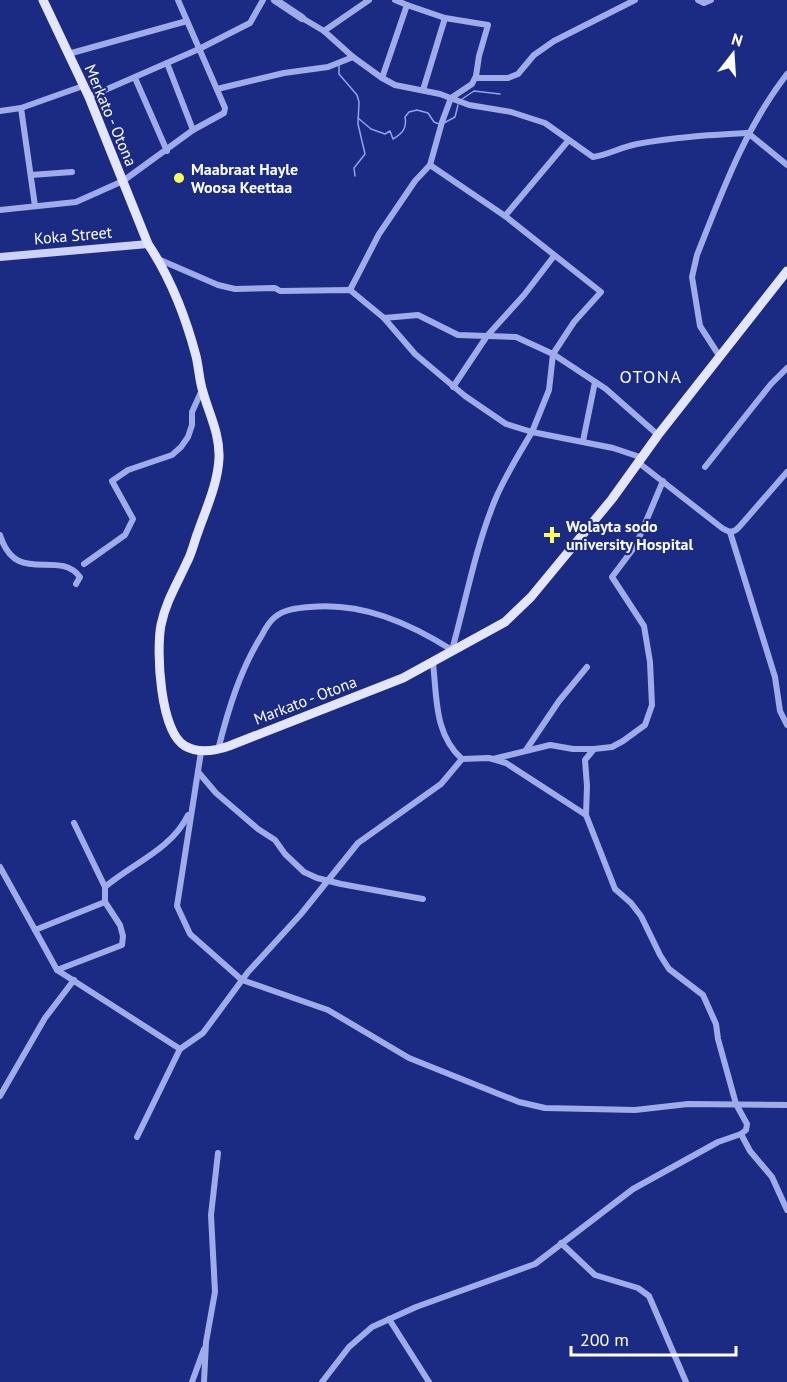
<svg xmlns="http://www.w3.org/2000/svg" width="787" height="1382" viewBox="0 0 787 1382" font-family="'PT Sans',sans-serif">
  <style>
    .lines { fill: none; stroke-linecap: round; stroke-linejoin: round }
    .stream { stroke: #93a2ec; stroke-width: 1.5 }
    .minor { stroke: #a0acea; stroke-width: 6 }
    .tertiary { stroke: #a0acea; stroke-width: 8 }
    .secondary { stroke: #ccd2f8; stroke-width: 8 }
    .primary { stroke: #e4e6fe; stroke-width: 9 }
    .poi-dot { fill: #fbfc5d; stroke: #1b2a82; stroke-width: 2 }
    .labels { text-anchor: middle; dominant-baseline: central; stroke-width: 4.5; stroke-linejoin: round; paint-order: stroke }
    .street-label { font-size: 16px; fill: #fff; stroke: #1b2a82 }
    .poi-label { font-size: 16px; font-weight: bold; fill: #fff; stroke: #1b2a82; text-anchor: start }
    .neighbourhood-label { font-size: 18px; letter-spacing: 1.5px; fill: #fff; stroke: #1b2a82 }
  </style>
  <rect width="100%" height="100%" fill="#1b2a82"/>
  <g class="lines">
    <g class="stream">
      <path d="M339,65V74L357,95L359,102L358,124L365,154L354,168L355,176"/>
      <path d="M462,99L474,91L500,94"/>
      <path d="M358,118L371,129L385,134L390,131L393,139C403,133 407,128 405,117L409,112L417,110L428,113L434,122L439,124"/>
      <path d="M444,123L455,117L458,105"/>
    </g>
    <g class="minor">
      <path d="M698,0L704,3L711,0"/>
      <path d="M302,18L324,31L353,57L382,78L395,85L440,94L469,105L511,112L545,123L593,157C608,155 621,147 637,144C673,137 711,135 748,133L787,165"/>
      <path d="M324,31L369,0"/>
      <path d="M68,54L187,21"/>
      <path d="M167,63L193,130"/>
      <path d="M135,78L167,151"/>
      <path d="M382,78L407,5L395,0"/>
      <path d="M476,78H508L518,74L534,55L554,41L635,0"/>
      <path d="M217,89L284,73L328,67L353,57"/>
      <path d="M423,90L445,18"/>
      <path d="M89,97L199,49L250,23L263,0"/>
      <path d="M21,108L35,206"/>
      <path d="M0,111L21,108L83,86"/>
      <path d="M430,165L505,216L601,292L574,322L553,354L549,390L532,432L613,448L643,458"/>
      <path d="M31,175L72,172"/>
      <path d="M0,210L76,202L123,181L193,130L224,113L225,108L178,0"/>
      <path d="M505,216L568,141"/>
      <path d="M158,259L218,285L235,289L275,288L280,291L350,290L384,318L418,315L458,335L516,337L553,354L606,389L658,435"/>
      <path d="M350,290L379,234L415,181L430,165L442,122L451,98L472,84L476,76L479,56L488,25L445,18L407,5"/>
      <path d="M720,357L700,326L692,277L697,255C722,192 745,128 787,74"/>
      <path d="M453,387L487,336L524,295L554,256"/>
      <path d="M583,441L595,382"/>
      <path d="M639,463L722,528C730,533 734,533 740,526L787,472"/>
      <path d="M705,467L771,384L787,368"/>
      <path d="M730,532L775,677L780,711L787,725"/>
      <path d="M0,535C16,587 58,548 80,577L76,584"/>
      <path d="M84,564L125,535L133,519L112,481L128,470L172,455L181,447L188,437L192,425V412L202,390"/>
      <path d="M218,750C228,710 240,670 262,635C265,629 270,621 275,617C285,609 298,608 310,607C362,602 409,623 452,650C466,600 475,549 495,500C505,476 519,454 532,432L506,424L465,396L415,354L384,318"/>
      <path d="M526,750L559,701L587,667"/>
      <path d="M201,752L177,906L190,934L242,980L328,1010L409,1058L519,1102L545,1108L635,1110L688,1104L787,1105"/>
      <path d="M493,759L550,745L573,749H594"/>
      <path d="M199,773L216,793L258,829L275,840L285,854L304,872L317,878L341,884L423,899"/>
      <path d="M586,815L587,786L585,760L594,749L612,747L623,741L645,725L652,705L650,662L644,626L612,577L636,545L663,481"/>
      <path d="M0,867L35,930L105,902"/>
      <path d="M105,887C132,864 172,849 188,815"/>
      <path d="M35,930L57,970L180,1049"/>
      <path d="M57,970L122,945L123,936L120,925L105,902V887L74,823"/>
      <path d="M0,1096L45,1018L74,980"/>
      <path d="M741,1134L750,1151L772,1177L787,1210"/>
      <path d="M137,1137L180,1049L203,1033L248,972L301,914L358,843L441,784L462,759"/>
      <path d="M561,1243L595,1275L638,1288L649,1296L686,1382"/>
      <path d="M389,1319L429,1382"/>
      <path d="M192,1382L204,1349"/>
      <path d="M204,1382L206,1342L215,1292L211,1215L218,1153"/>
      <path d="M322,1382L349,1347L372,1327L416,1307L535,1264L633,1189L718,1142L741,1134L746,1130L747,1124L736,1104L718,1039L716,1024L703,995L669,969L660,955L641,916L631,903L615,889L586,815L506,763L489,758L462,759C434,734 437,697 433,663"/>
    </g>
    <path class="tertiary" d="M275,0L302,18"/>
    <path class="secondary" d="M0,257L148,244"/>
    <path class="primary" d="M43,0L89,97L148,244C170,277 186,318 196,356C199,368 199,380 203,392C209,414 220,434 219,458C218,483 206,509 198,532C194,542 192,553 187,562C177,584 166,601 161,625C156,651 160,732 185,746C199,754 215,751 229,746L403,678L505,622L531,597L612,499L658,435L787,271"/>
  </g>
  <g class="poi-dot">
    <circle cx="179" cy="178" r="6"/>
    <path d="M549 526h6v6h6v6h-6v6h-6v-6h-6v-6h6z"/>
  </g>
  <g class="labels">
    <g class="street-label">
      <text transform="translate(111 115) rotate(67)">Merkato - Otona</text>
      <text transform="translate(73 235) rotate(-5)">Koka Street</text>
      <text transform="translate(305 700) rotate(-21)">Markato - Otona</text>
    </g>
    <g class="poi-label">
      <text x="191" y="169">Maabraat Hayle<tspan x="191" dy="18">Woosa Keettaa</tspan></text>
      <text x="566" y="526">Wolayta sodo<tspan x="566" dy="18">university Hospital</tspan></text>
    </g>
    <g class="neighbourhood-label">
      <text x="651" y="376">OTONA</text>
    </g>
  </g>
  <g transform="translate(733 54) rotate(17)" stroke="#1b2a82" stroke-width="4.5" paint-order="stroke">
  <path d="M0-4.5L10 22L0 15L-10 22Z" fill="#ffffff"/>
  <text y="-9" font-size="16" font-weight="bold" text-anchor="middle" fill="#ffffff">N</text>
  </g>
  <path d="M571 1346v9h165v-9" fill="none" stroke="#ffffff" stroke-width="3"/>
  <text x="580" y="1346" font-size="18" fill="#ffffff" stroke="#1b2a82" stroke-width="4.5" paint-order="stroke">200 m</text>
</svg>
